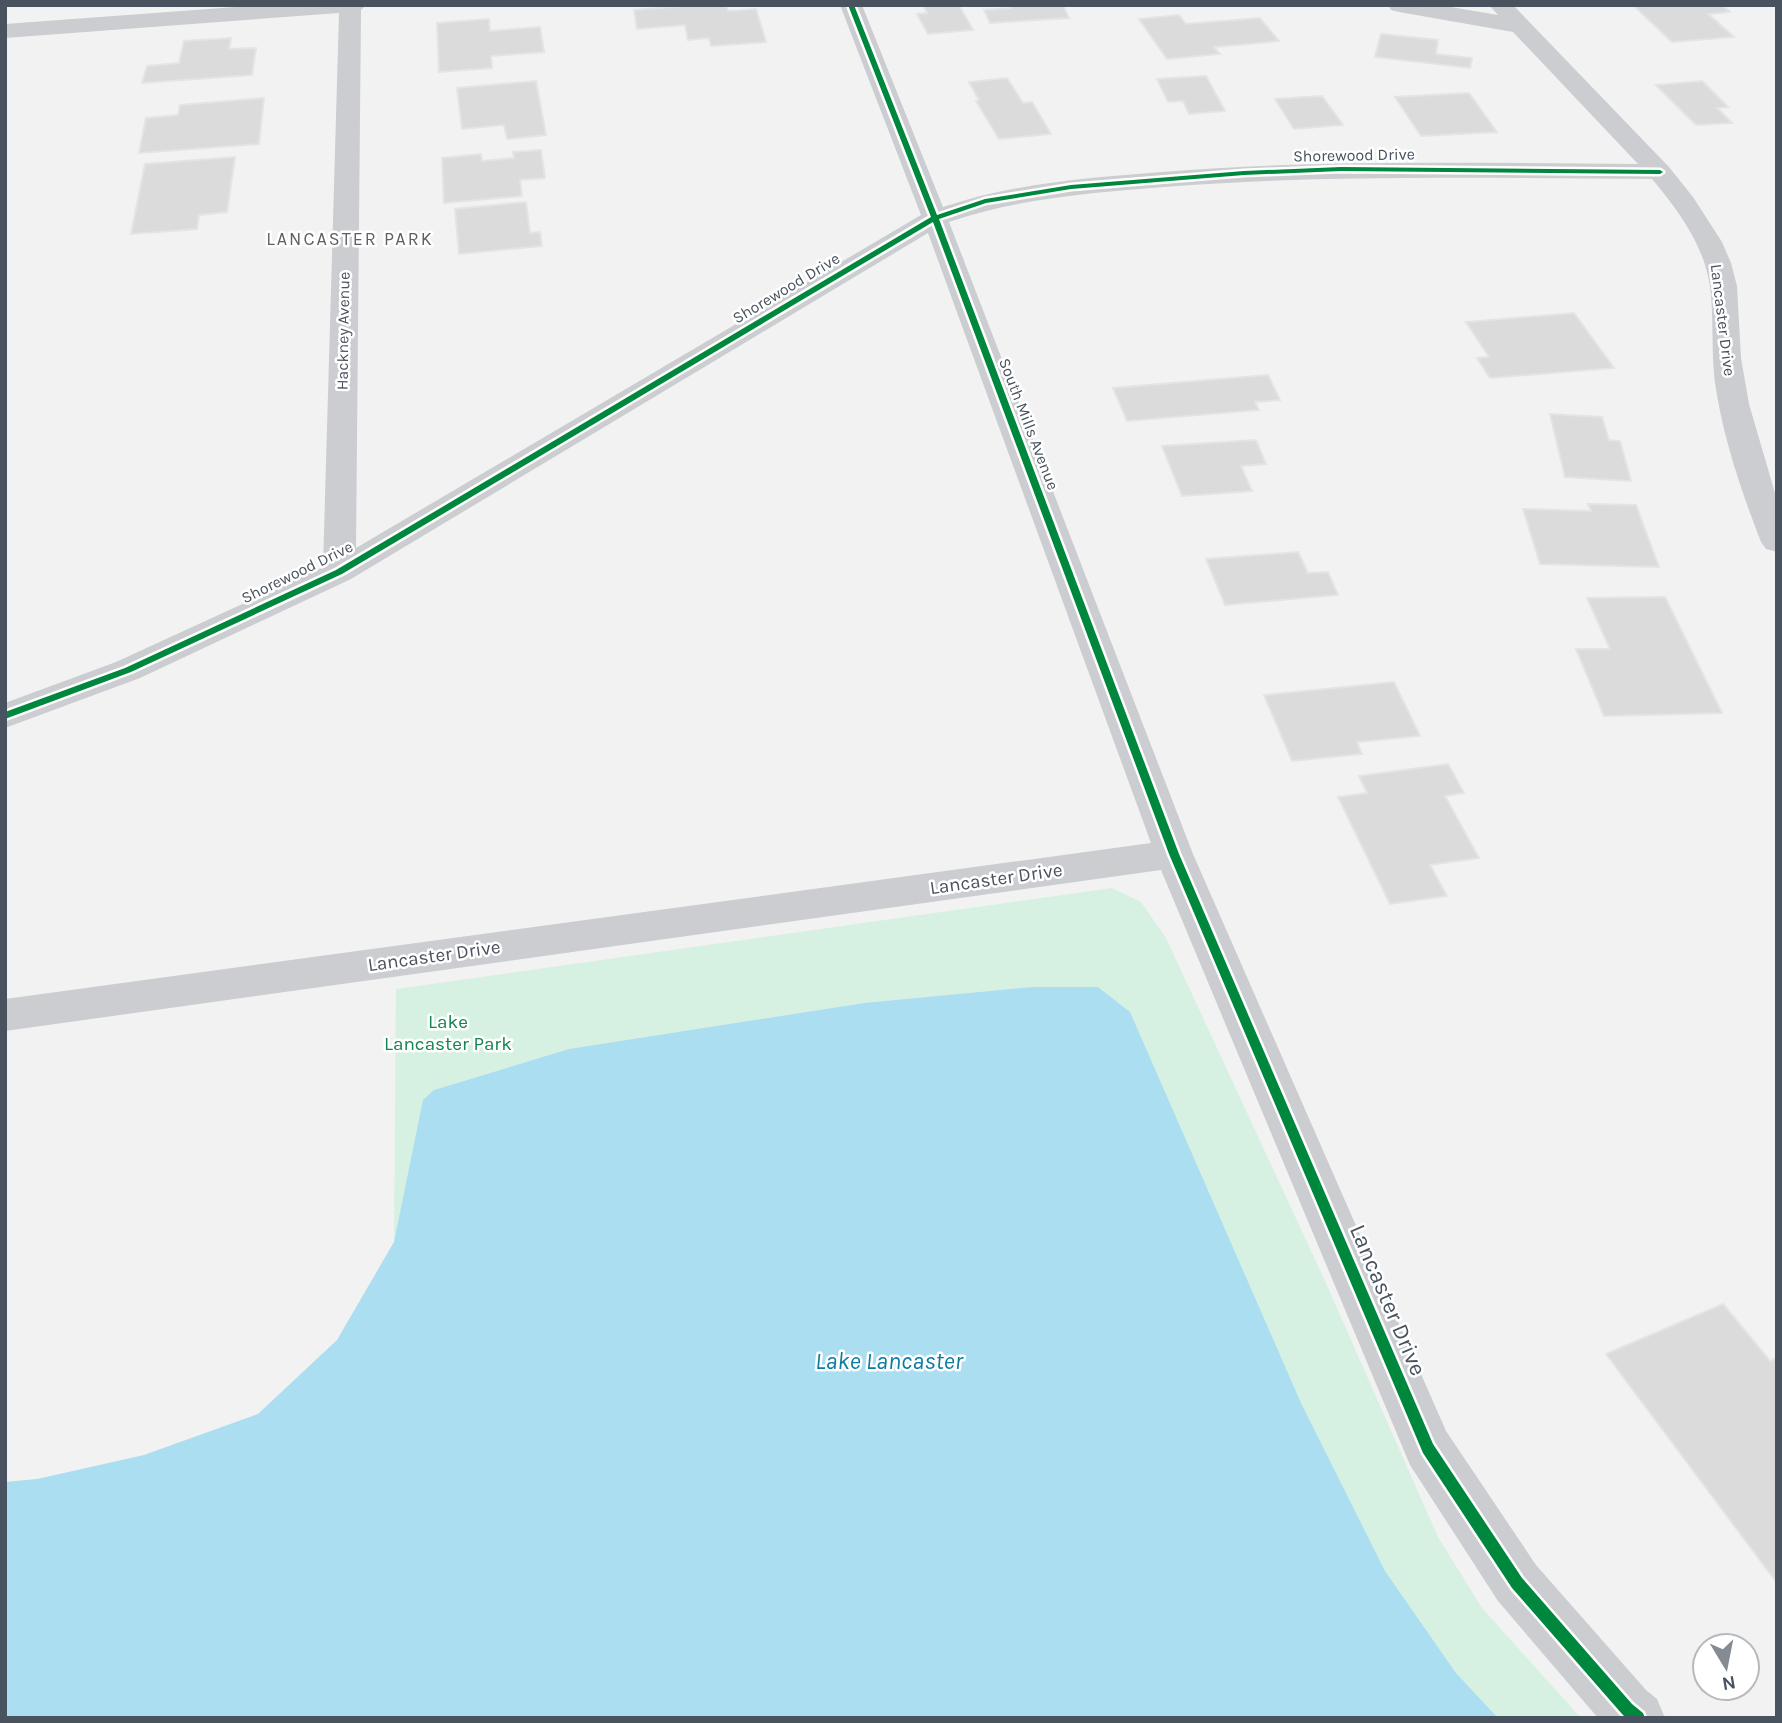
<svg xmlns="http://www.w3.org/2000/svg" width="1782" height="1723" viewBox="0 0 1782 1723" font-family="Karla,sans-serif">
  <style>
    .green { fill: #d6f1e2 }
    .water { fill: #aadef0 }
    .building { fill: #dbdbdc; stroke: #e3e4e5; stroke-width: 2 }
    .lines { fill: none; stroke-linecap: round; stroke-linejoin: round }
    .minor { fill: #cbcdd0; fill-rule: evenodd }
    .cycleway-casing { stroke: #fff; stroke-width: 5 }
    .cycleway { fill: #00873e; fill-rule: evenodd }
    .labels { text-anchor: middle; dominant-baseline: central; stroke-width: 5; stroke-linejoin: round; paint-order: stroke }
    .far-street-label { font-size: 16px; fill: #48535f; stroke: #fff }
    .far-neighbourhood-label { font-size: 18px; letter-spacing: 2px; fill: #5d6166; stroke: #fff }
    .street-label { font-size: 19px; fill: #48535f; stroke: #fff }
    .park-label { font-size: 19px; fill: #158450; stroke: #fff }
    .near-street-label { font-size: 23px; fill: #48535f; stroke: #fff }
    .near-water-label { font-size: 24px; font-style: italic; fill: #0a7ca1; stroke: #fff }
  </style>
  <rect width="100%" height="100%" fill="#f2f2f2"/>
  <path class="green" d="M1112,888L1141,902L1166,938L1325,1281L1438,1537L1482,1608L1581,1718H1498L1456,1673L1385,1571L1301,1403L1224,1231L1098,987H1032L864,1003L569,1049L434,1090L394,1242L396,989Z"/>
  <path class="water" d="M1032,987H1098L1130,1012L1301,1403L1385,1571L1456,1673L1498,1718H5V1482L37,1479L144,1455L258,1414L337,1340L394,1242L423,1100L434,1090L569,1049L864,1003Z"/>
  <g class="building">
    <path d="M696,5H726L728,11L756,9L766,42L711,46L709,38L688,40L685,25L637,29L634,10Z"/>
    <path d="M923,5H959L973,30L928,34L917,14L927,13Z"/>
    <path d="M1010,5H1063L1069,18L990,23L984,10L1011,8Z"/>
    <path d="M1633,5H1722L1730,12L1708,14L1734,37L1672,42Z"/>
    <path d="M1179,15L1186,24L1260,18L1279,41L1214,47L1220,54L1167,59L1139,19Z"/>
    <path d="M489,19L490,31L540,27L544,52L491,56L492,68L439,72L437,23Z"/>
    <path d="M1381,34L1438,40L1436,54L1472,58L1470,68L1375,57Z"/>
    <path d="M231,38L229,49L256,48L252,75L142,83L147,66L179,63L184,41Z"/>
    <path d="M1206,76L1225,111L1189,114L1183,101L1168,102L1157,79Z"/>
    <path d="M1007,78L1023,103L1032,102L1051,134L999,139L976,101L979,100L969,82Z"/>
    <path d="M536,81L546,135L507,139L504,125L462,129L457,88Z"/>
    <path d="M1702,81L1728,107L1717,108L1732,123L1696,125L1656,85Z"/>
    <path d="M1469,93L1497,132L1421,136L1395,97Z"/>
    <path d="M1322,96L1343,125L1294,129L1275,99Z"/>
    <path d="M264,98L259,144L139,153L146,118L178,115L180,105Z"/>
    <path d="M541,150L545,178L520,180L522,196L444,203L442,158L481,154L482,161L514,158L513,152Z"/>
    <path d="M235,157L227,212L199,215L197,229L131,234L145,164Z"/>
    <path d="M526,202L530,233L540,232L542,246L459,254L455,209Z"/>
    <path d="M1574,313L1614,368L1490,378L1477,358L1489,357L1466,322Z"/>
    <path d="M1268,375L1280,400L1255,402L1259,410L1127,421L1113,388Z"/>
    <path d="M1550,414L1602,417L1609,440L1620,441L1631,481L1565,477Z"/>
    <path d="M1256,440L1266,464L1241,466L1252,491L1182,496L1162,446Z"/>
    <path d="M1588,504L1636,505L1659,567L1540,564L1523,509L1591,511Z"/>
    <path d="M1298,552L1308,573L1328,572L1338,595L1225,605L1206,559Z"/>
    <path d="M1665,597L1722,713L1604,716L1576,649H1610L1587,598Z"/>
    <path d="M1394,682L1420,736L1357,742L1362,754L1292,761L1264,695Z"/>
    <path d="M1448,764L1464,793L1445,796L1479,858L1430,865L1447,896L1390,904L1338,797L1367,793L1359,776Z"/>
    <path d="M1723,1304L1770,1361L1777,1358V1583L1606,1354Z"/>
  </g>
  <g class="lines">
    <path class="minor" d="M262,5H366L361,10L356,548L921,215L840,5H862L943,207C1014,183 1088,178 1162,172C1321,159 1479,163 1638,164L1513,32L1399,12L1391,10L1388,5H1439L1498,15L1489,5H1513L1669,167L1693,197L1722,242L1731,263L1737,286L1741,358L1749,404L1777,500V552L1766,549L1761,542C1741,490 1723,438 1715,383C1711,351 1714,318 1710,286C1704,245 1678,210 1652,179C1489,178 1326,174 1164,187C1091,193 1019,198 949,222L1193,854L1446,1431L1536,1565L1646,1690L1657,1699L1665,1718H1598L1498,1601L1410,1465L1161,870L5,1031V999L1151,843L928,233L351,579L140,678L5,728V703L116,662L323,567L339,13L5,38V24Z"/>
    <defs>
      <path id="cycleway" d="M848,5H854L937,215L985,199L1071,185L1244,171L1341,167L1660,170L1663,172L1660,174L1341,171L1244,175L1071,189L986,203L939,219L1179,854L1433,1444L1522,1578L1632,1704L1643,1713L1645,1718H1626L1622,1714L1512,1588L1423,1453L1169,854L933,222L342,574L131,672L5,719V712L125,668L336,570L931,217Z"/>
    </defs>
    <use href="#cycleway" class="cycleway-casing"/>
    <use href="#cycleway" class="cycleway"/>
  </g>
  <g class="labels">
    <g class="far-street-label">
      <text transform="translate(1354 155) rotate(-1)">Shorewood Drive</text>
      <text transform="translate(786 288) rotate(-31)">Shorewood Drive</text>
      <text transform="translate(1723 320) rotate(83)">Lancaster Drive</text>
      <text transform="translate(343 331) rotate(-89)">Hackney Avenue</text>
      <text transform="translate(1029 424) rotate(69)">South Mills Avenue</text>
      <text transform="translate(297 572) rotate(-26)">Shorewood Drive</text>
    </g>
    <g class="far-neighbourhood-label">
      <text x="350" y="239">LANCASTER PARK</text>
    </g>
    <g class="street-label">
      <text transform="translate(996 879) rotate(-8)">Lancaster Drive</text>
      <text transform="translate(434 956) rotate(-8)">Lancaster Drive</text>
    </g>
    <g class="park-label">
      <text x="448" y="1022">Lake<tspan x="448" dy="22">Lancaster Park</tspan></text>
    </g>
    <g class="near-street-label">
      <text transform="translate(1388 1300) rotate(67)">Lancaster Drive</text>
    </g>
    <g class="near-water-label">
      <text x="889" y="1361">Lake Lancaster</text>
    </g>
  </g>
  <rect width="1782" height="1723" fill="none" stroke="#48535f" stroke-width="14"/>
  <g transform="translate(1726 1667) rotate(170)"><circle r="33" fill="#ffffff" stroke="#b6babf" stroke-width="2"/>
  <path d="M0-5L12 26L0 18L-12 26Z" fill="#848b92"/>
  <text y="-10" font-size="19" font-weight="bold" text-anchor="middle" fill="#48535f">N</text>
  </g>
</svg>
